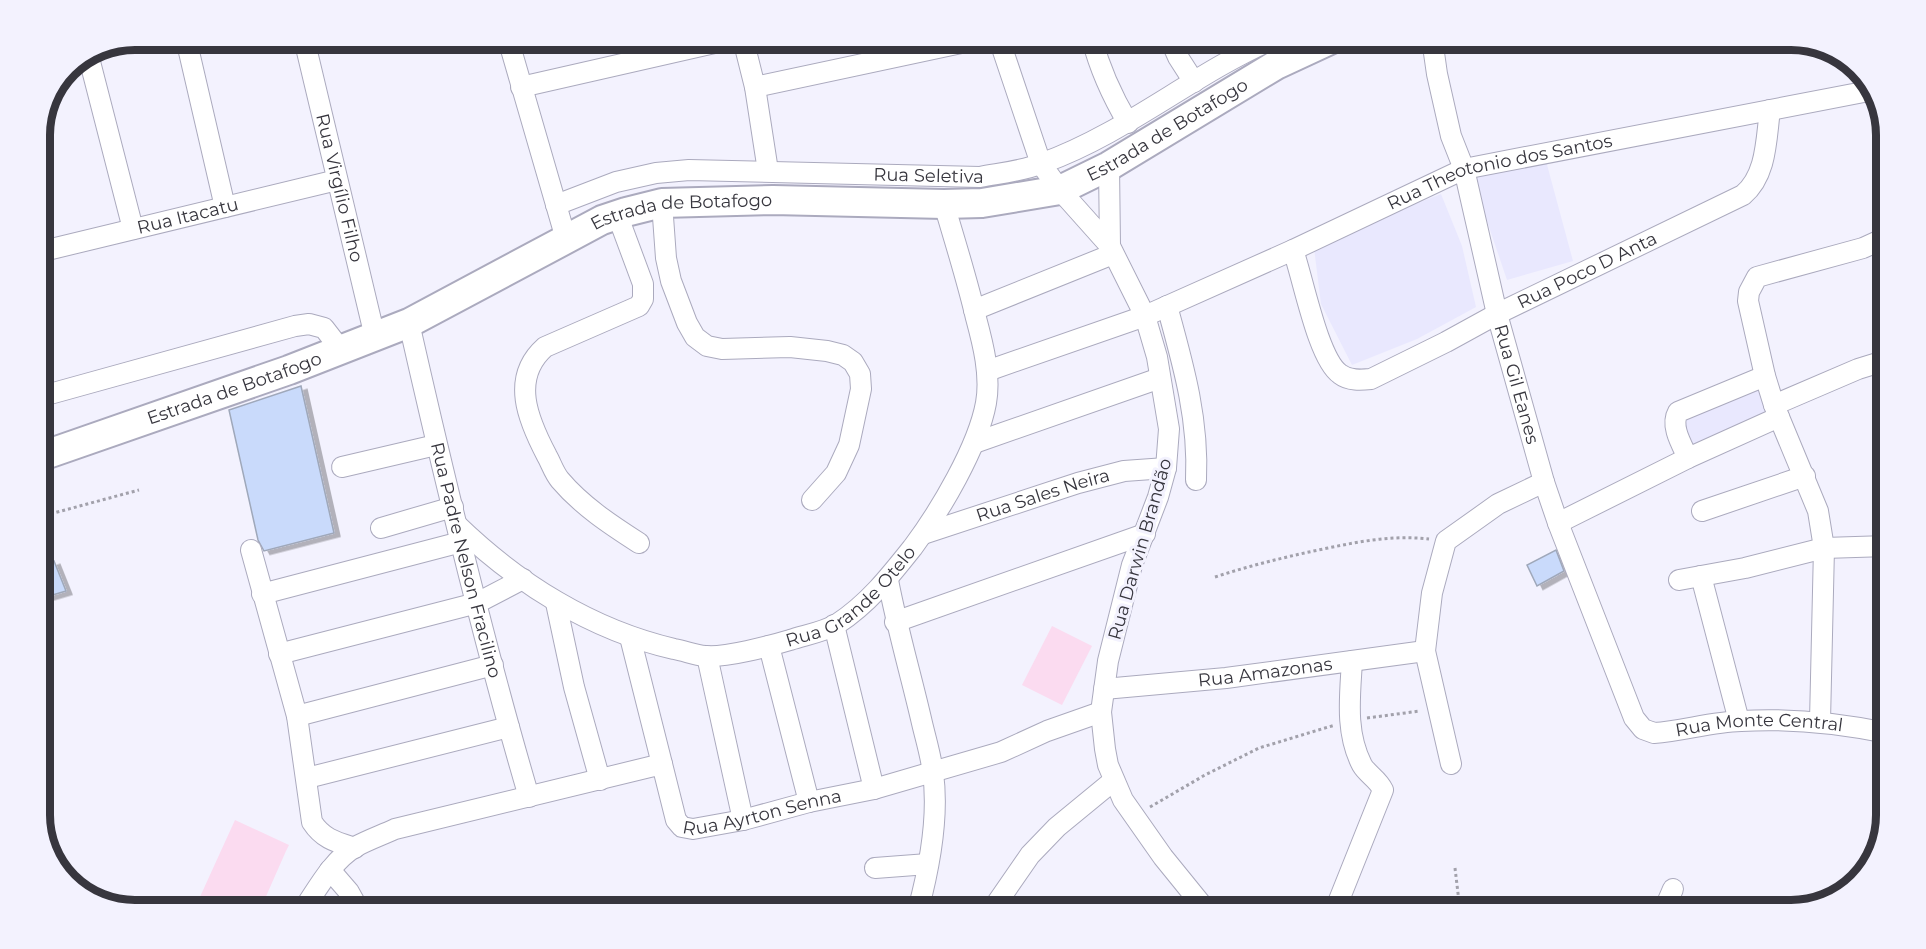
<svg xmlns="http://www.w3.org/2000/svg" width="1926" height="949" viewBox="0 0 1926 949" font-family="Montserrat,sans-serif">
  <style>
    .built { fill: #e9e8fe }
    .green { fill: #fbdbf0 }
    .building { fill: #c9dafb; stroke: #9fa8ba; stroke-width: 1.5; filter: url(#shadow) }
    .lines { fill: none; stroke-linecap: round; stroke-linejoin: round }
    .street-casing { stroke: #abaabe; stroke-width: 22 }
    .secondary-casing { stroke: #abaabe; stroke-width: 32 }
    .path { stroke: #a2a1ab; stroke-width: 3; stroke-dasharray: 3 3; stroke-linecap: butt }
    .street { stroke: #fff; stroke-width: 20 }
    .secondary { stroke: #fff; stroke-width: 28 }
    .labels { text-anchor: middle; dominant-baseline: central; stroke-width: 6; stroke-linejoin: round; paint-order: stroke }
    .street-label { font-size: 18px; fill: #37363e; stroke: #f3f2fe }
    .rim { fill: none; stroke: #37363e; stroke-width: 8 }
  </style>
  <defs>
    <filter id="shadow"><feDropShadow dx="6" dy="3.5" stdDeviation="0" flood-color="#0004"/></filter>
  </defs>
  <rect width="100%" height="100%" fill="#f3f2fe"/>
  <g class="built">
    <path d="M1546,161L1573,261L1507,280L1471,174Z"/>
    <path d="M1441,194L1462,246L1476,307L1417,339L1352,365L1321,304L1314,248L1370,221Z"/>
    <path d="M1760,380L1775,414L1689,449L1678,417Z"/>
  </g>
  <g class="green">
    <path d="M1052,626L1092,646L1062,705L1022,685Z"/>
    <path d="M235,820L289,845L286,851L260,910H194Z"/>
  </g>
  <g class="building">
    <path d="M301,386L334,533L264,551L258,540L229,410Z"/>
    <path d="M1556,550L1564,571L1537,586L1527,565Z"/>
    <path d="M54,561L66,591L39,599V566Z"/>
  </g>
  <g class="lines">
    <defs>
      <g id="street">
        <path d="M186,39L225,207"/>
        <path id="s1" d="M304,39L375,337"/>
        <path d="M508,39L566,239"/>
        <path d="M743,39L755,87L768,171"/>
        <path d="M999,39L1041,164L1060,190L1110,246"/>
        <path d="M1092,39C1100,70 1112,96 1128,123"/>
        <path d="M1170,39L1178,57L1194,82"/>
        <path id="s2" d="M1432,39L1437,74L1451,136L1464,169L1497,314L1544,482L1558,523L1634,718L1643,729L1654,733C1683,731 1711,722 1741,721C1790,718 1838,723 1887,733"/>
        <path d="M89,58L133,229"/>
        <path d="M521,87L732,39"/>
        <path d="M755,87L980,39"/>
        <path d="M1109,166L1110,246L1145,316L1157,357L1169,429L1166,468L1158,497L1132,565L1108,661L1101,712L1105,749L1108,765L1123,800L1163,857L1206,910"/>
        <path d="M662,203L666,258L671,281L687,323L695,337L707,346L722,349L790,347L827,351L843,355L853,362L860,374L861,389L849,445L836,473L812,500"/>
        <path id="s3" d="M556,205L616,182L656,173L689,170L980,177C1001,173 1023,171 1043,163C1126,133 1193,74 1273,39"/>
        <path d="M617,214L643,284V299L639,306L545,347C510,378 528,420 547,456C551,463 554,473 560,480C582,506 611,525 639,543"/>
        <path id="s4" d="M1293,250C1303,278 1318,359 1340,374C1349,381 1361,380 1371,379L1446,342L1497,314L1743,195C1767,175 1766,139 1770,110"/>
        <path id="s5" d="M39,252L337,180"/>
        <path d="M1167,306C1183,364 1199,419 1196,480"/>
        <path d="M974,310L1113,254"/>
        <path id="s6" d="M409,323C445,482 483,641 529,797"/>
        <path id="s7" d="M987,371L1145,316L1293,250L1464,169L1874,90"/>
        <path d="M39,397L295,326L309,324L324,328L341,350"/>
        <path d="M1774,405L1858,369L1887,360"/>
        <path d="M974,443L1160,378"/>
        <path d="M1688,458C1682,445 1670,426 1678,412L1765,376"/>
        <path d="M342,467L436,445"/>
        <path d="M1702,511L1805,476"/>
        <path d="M1558,523L1688,458L1779,417"/>
        <path id="s8" d="M457,525C518,584 592,630 674,649C685,651 695,655 705,656C725,658 770,646 790,640C805,635 824,632 837,624C868,604 890,576 913,547C940,511 978,447 986,403C991,375 983,344 976,318C967,279 955,242 944,204"/>
        <path d="M381,528L453,507"/>
        <path id="s9" d="M923,534L1078,483L1124,471L1166,468"/>
        <path d="M251,550L297,716L312,822C323,839 336,842 355,848"/>
        <path d="M1701,576L1739,721"/>
        <path d="M888,580C897,628 911,675 922,723C926,740 931,756 933,773C939,816 929,869 918,910"/>
        <path d="M1679,580L1745,568L1824,548L1887,546"/>
        <path d="M262,594L461,542"/>
        <path d="M556,603L574,687L600,780"/>
        <path d="M895,622L1145,534"/>
        <path d="M834,625L874,789"/>
        <path d="M630,637L662,764"/>
        <path d="M769,646L809,802"/>
        <path d="M279,654L477,603L523,579"/>
        <path d="M707,656L743,820"/>
        <path id="s10" d="M1104,689L1226,678L1425,651"/>
        <path d="M297,716L493,665"/>
        <path d="M1820,721L1824,548L1818,511L1774,405L1765,376L1748,301L1749,292L1757,277L1863,248L1887,237"/>
        <path d="M1451,764L1425,651L1432,593L1446,541L1498,504L1544,482"/>
        <path d="M307,778L509,727"/>
        <path d="M875,868L928,864"/>
        <path d="M330,870L349,892L359,910"/>
        <path id="s11" d="M303,910C318,888 332,861 355,847C368,840 382,835 395,829L662,764L676,820L682,827L693,829L743,820L809,802L874,789L1001,752L1047,731L1101,712"/>
        <path d="M992,910L1030,855L1057,827L1113,781"/>
        <path d="M1335,910L1383,790C1378,779 1367,774 1362,765C1345,732 1350,696 1352,661"/>
        <path d="M1664,910L1673,889"/>
      </g>
      <g id="secondary">
        <path id="s12" d="M39,457L289,370L409,323L602,220L626,212L662,203L773,200L944,204L982,203L1060,190L1109,166L1276,65L1332,39"/>
      </g>
    </defs>
    <use href="#street" class="street-casing"/>
    <use href="#secondary" class="secondary-casing"/>
    <g class="path">
      <path d="M39,517L139,490"/>
      <path d="M39,565L41,568"/>
      <path d="M1215,577C1252,565 1289,556 1328,548C1362,541 1394,535 1429,539"/>
      <path d="M1367,718L1420,711"/>
      <path d="M1150,807L1205,775L1259,748L1335,725"/>
      <path d="M1455,868L1460,910"/>
    </g>
    <use href="#street" class="street"/>
    <use href="#secondary" class="secondary"/>
  </g>
  <g class="labels">
    <g class="street-label">
      <text stroke="none"><textPath href="#s12" startOffset="1197">Estrada de Botafogo</textPath></text>
      <text stroke="none"><textPath href="#s3" startOffset="378">Rua Seletiva</textPath></text>
      <text stroke="none"><textPath href="#s7" startOffset="552">Rua Theotonio dos Santos</textPath></text>
      <text stroke="none"><textPath href="#s1" startOffset="153">Rua Virgílio Filho</textPath></text>
      <text stroke="none"><textPath href="#s12" startOffset="693">Estrada de Botafogo</textPath></text>
      <text stroke="none"><textPath href="#s5" startOffset="153">Rua Itacatu</textPath></text>
      <text stroke="none"><textPath href="#s4" startOffset="408">Rua Poco D Anta</textPath></text>
      <text stroke="none"><textPath href="#s2" startOffset="356">Rua Gil Eanes</textPath></text>
      <text stroke="none"><textPath href="#s12" startOffset="207">Estrada de Botafogo</textPath></text>
      <text stroke="none"><textPath href="#s9" startOffset="126">Rua Sales Neira</textPath></text>
      <text transform="translate(1140 549) rotate(-74)">Rua Darwin Brandão</text>
      <text stroke="none"><textPath href="#s6" startOffset="244">Rua Padre Nelson Fracilino</textPath></text>
      <text stroke="none"><textPath href="#s8" startOffset="448">Rua Grande Otelo</textPath></text>
      <text stroke="none"><textPath href="#s10" startOffset="162">Rua Amazonas</textPath></text>
      <text stroke="none"><textPath href="#s2" startOffset="842">Rua Monte Central</textPath></text>
      <text stroke="none"><textPath href="#s11" startOffset="550">Rua Ayrton Senna</textPath></text>
    </g>
  </g>
  <path d="M0 0H1926V949H0ZM135 50H1791A85 85 0 0 1 1876 135V815A85 85 0 0 1 1791 900H135A85 85 0 0 1 50 815V135A85 85 0 0 1 135 50Z" fill="#f3f2fe" fill-rule="evenodd"/>
  <path class="rim" d="M135 50H1791A85 85 0 0 1 1876 135V815A85 85 0 0 1 1791 900H135A85 85 0 0 1 50 815V135A85 85 0 0 1 135 50Z"/>
</svg>
